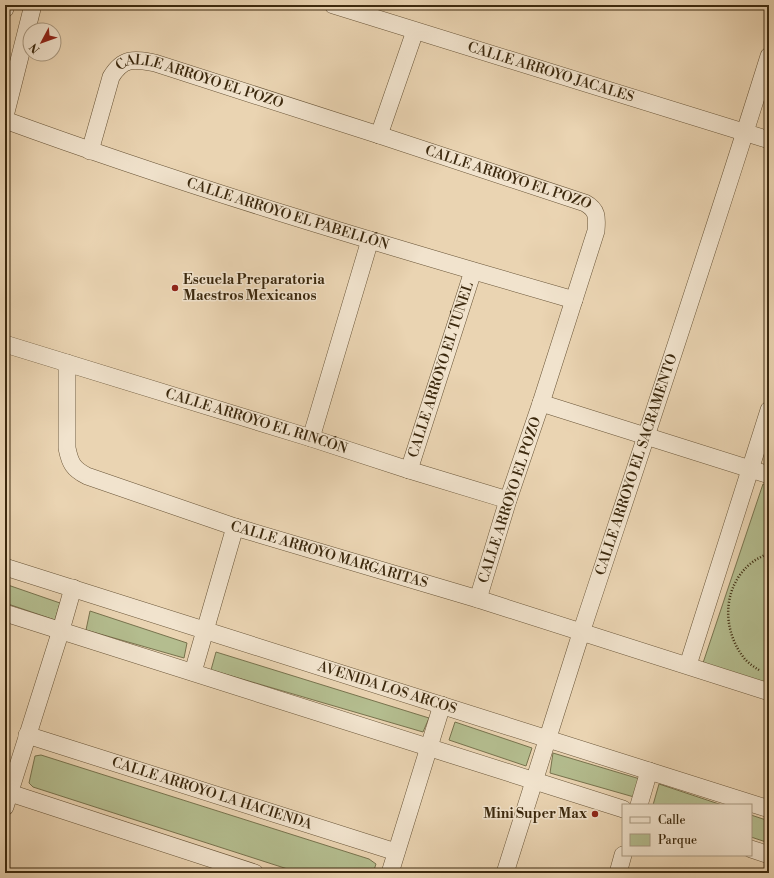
<svg xmlns="http://www.w3.org/2000/svg" width="774" height="878" viewBox="0 0 774 878" font-family="'Libre Bodoni',serif">
  <style>
    .green { fill: #b4bd8f; stroke: #78734e }
    .lines { fill: none; stroke-linecap: round; stroke-linejoin: round }
    .minor-casing { stroke: #685437; stroke-width: 18 }
    .path { stroke: #3c290e; stroke-width: 2.5; stroke-dasharray: 1 2; stroke-linecap: butt }
    .minor { stroke: #f1e3cd; stroke-width: 17 }
    .poi-dot { fill: #8f2418; stroke: #f1e3cd; stroke-width: 1.5 }
    .labels { text-anchor: middle; dominant-baseline: central; stroke-width: 3; stroke-linejoin: round; paint-order: stroke }
    .street-label { font-size: 14px; fill: #3c290e; stroke: #f1e3cd }
    .poi-label { font-size: 14px; font-weight: bold; fill: #3c290e; stroke: #f1e3cd; text-anchor: start }
  </style>
  <rect width="100%" height="100%" fill="#ead4b2"/>
  <filter id="stains"><feTurbulence type="fractalNoise" baseFrequency=".005" numOctaves="4"/><feColorMatrix values="0 0 0 0 .2 0 0 0 0 .09 0 0 0 0 .02 0 0 0 .5 -.17"/></filter>
  <radialGradient id="worn" r=".72"><stop offset=".6" stop-color="#630" stop-opacity="0"/><stop offset="1" stop-color="#630" stop-opacity=".3"/></radialGradient>
  <g class="green">
    <path d="M763,484L769,487V685L703,663Z"/>
    <path d="M5,584L60,603L55,620L5,603Z"/>
    <path d="M90,611L187,643L184,658L86,630Z"/>
    <path d="M216,652L429,718L423,732L211,670Z"/>
    <path d="M455,722L532,748L526,766L449,740Z"/>
    <path d="M553,753L640,779L634,797L550,773Z"/>
    <path d="M41,755L369,859L376,864L373,873H300L33,787L29,783L35,756Z"/>
    <path d="M659,784L722,805H653Z"/>
    <path d="M751,815L769,821V843L751,837Z"/>
  </g>
  <g class="lines">
    <defs>
      <g id="minor">
        <path id="s1" d="M333,5L769,140"/>
        <path d="M5,9L6,5"/>
        <path d="M5,116L33,5"/>
        <path id="s2" d="M5,120C191,188 383,245 574,300"/>
        <path d="M379,135L415,31"/>
        <path id="s3" d="M90,151L111,77C123,57 134,59 155,63L379,135L585,203C598,210 597,218 596,231L541,403L508,500L478,599"/>
        <path id="s4" d="M5,344L311,438L409,470L508,500"/>
        <path id="s5" d="M67,363V448C70,463 73,469 87,476L235,527L478,599L769,692"/>
        <path d="M541,403L769,475"/>
        <path d="M311,438L370,240"/>
        <path id="s6" d="M409,470L473,271"/>
        <path id="s7" d="M5,567L769,809"/>
        <path d="M5,613L623,809"/>
        <path d="M688,665L769,410"/>
        <path d="M193,672L235,527"/>
        <path id="s8" d="M27,735L396,852"/>
        <path d="M10,793L255,873"/>
        <path d="M639,805L649,771"/>
        <path d="M5,807L61,630L73,588"/>
        <path d="M751,849L769,855"/>
        <path d="M390,873L442,705"/>
        <path id="s9" d="M505,873C531,792 556,711 582,630C645,439 709,248 769,56"/>
        <path d="M618,873L623,855"/>
      </g>
    </defs>
    <use href="#minor" class="minor-casing"/>
    <path class="path" d="M759,670C754,667 748,663 744,658C722,630 722,588 750,564C756,559 763,556 769,553"/>
    <use href="#minor" class="minor"/>
  </g>
  <g class="poi-dot">
    <circle cx="175" cy="288" r="4"/>
    <circle cx="595" cy="814" r="4"/>
  </g>
  <g class="labels">
    <g class="street-label">
      <text stroke="none"><textPath href="#s1" startOffset="228">CALLE ARROYO JACALES</textPath></text>
      <text stroke="none"><textPath href="#s3" startOffset="175">CALLE ARROYO EL POZO</textPath></text>
      <text stroke="none"><textPath href="#s3" startOffset="499">CALLE ARROYO EL POZO</textPath></text>
      <text stroke="none"><textPath href="#s2" startOffset="298">CALLE ARROYO EL PABELLÓN</textPath></text>
      <text stroke="none"><textPath href="#s6" startOffset="105">CALLE ARROYO EL TÚNEL</textPath></text>
      <text stroke="none"><textPath href="#s4" startOffset="263">CALLE ARROYO EL RINCÓN</textPath></text>
      <text stroke="none"><textPath href="#s9" startOffset="429">CALLE ARROYO EL SACRAMENTO</textPath></text>
      <text transform="translate(510 500) rotate(-72)">CALLE ARROYO EL POZO</text>
      <text stroke="none"><textPath href="#s5" startOffset="376">CALLE ARROYO MARGARITAS</textPath></text>
      <text stroke="none"><textPath href="#s7" startOffset="401">AVENIDA LOS ARCOS</textPath></text>
      <text stroke="none"><textPath href="#s8" startOffset="194">CALLE ARROYO LA HACIENDA</textPath></text>
    </g>
    <g class="poi-label">
      <text x="183" y="280">Escuela Preparatoria<tspan x="183" dy="16">Maestros Mexicanos</tspan></text>
      <text x="587" y="814" text-anchor="end">Mini Super Max</text>
    </g>
  </g>
  <rect width="774" height="878" fill="none" stroke="#ead4b2" stroke-width="20"/>
  <rect x="6" y="6" width="762" height="866" fill="none" stroke="#3c290e" stroke-width="2"/>
  <rect x="10" y="10" width="754" height="858" fill="none" stroke="#3c290e"/>
  <rect x="622" y="804" width="130" height="52" fill="#f1e3cd" stroke="#a99981"/>
  <rect x="630" y="817" width="20" height="6" fill="#f1e3cd" stroke="#a99981"/>
  <text x="658" y="824" font-size="12" fill="#3c290e">Calle</text>
  <rect x="630" y="834" width="20" height="12" fill="#b4bd8f" stroke="#a99981"/>
  <text x="658" y="844" font-size="12" fill="#3c290e">Parque</text>
  <g transform="translate(42 42) rotate(229)"><circle r="19" fill="#f1e3cd" stroke="#a99981"/>
  <path d="M0-3L7 15L0 10L-7 15Z" fill="#8f2418"/>
  <text y="-6" font-size="11" font-weight="bold" text-anchor="middle" fill="#3c290e">N</text>
  </g>
  <rect width="100%" height="100%" filter="url(#stains)"/>
  <rect width="100%" height="100%" fill="url(#worn)"/>
</svg>
